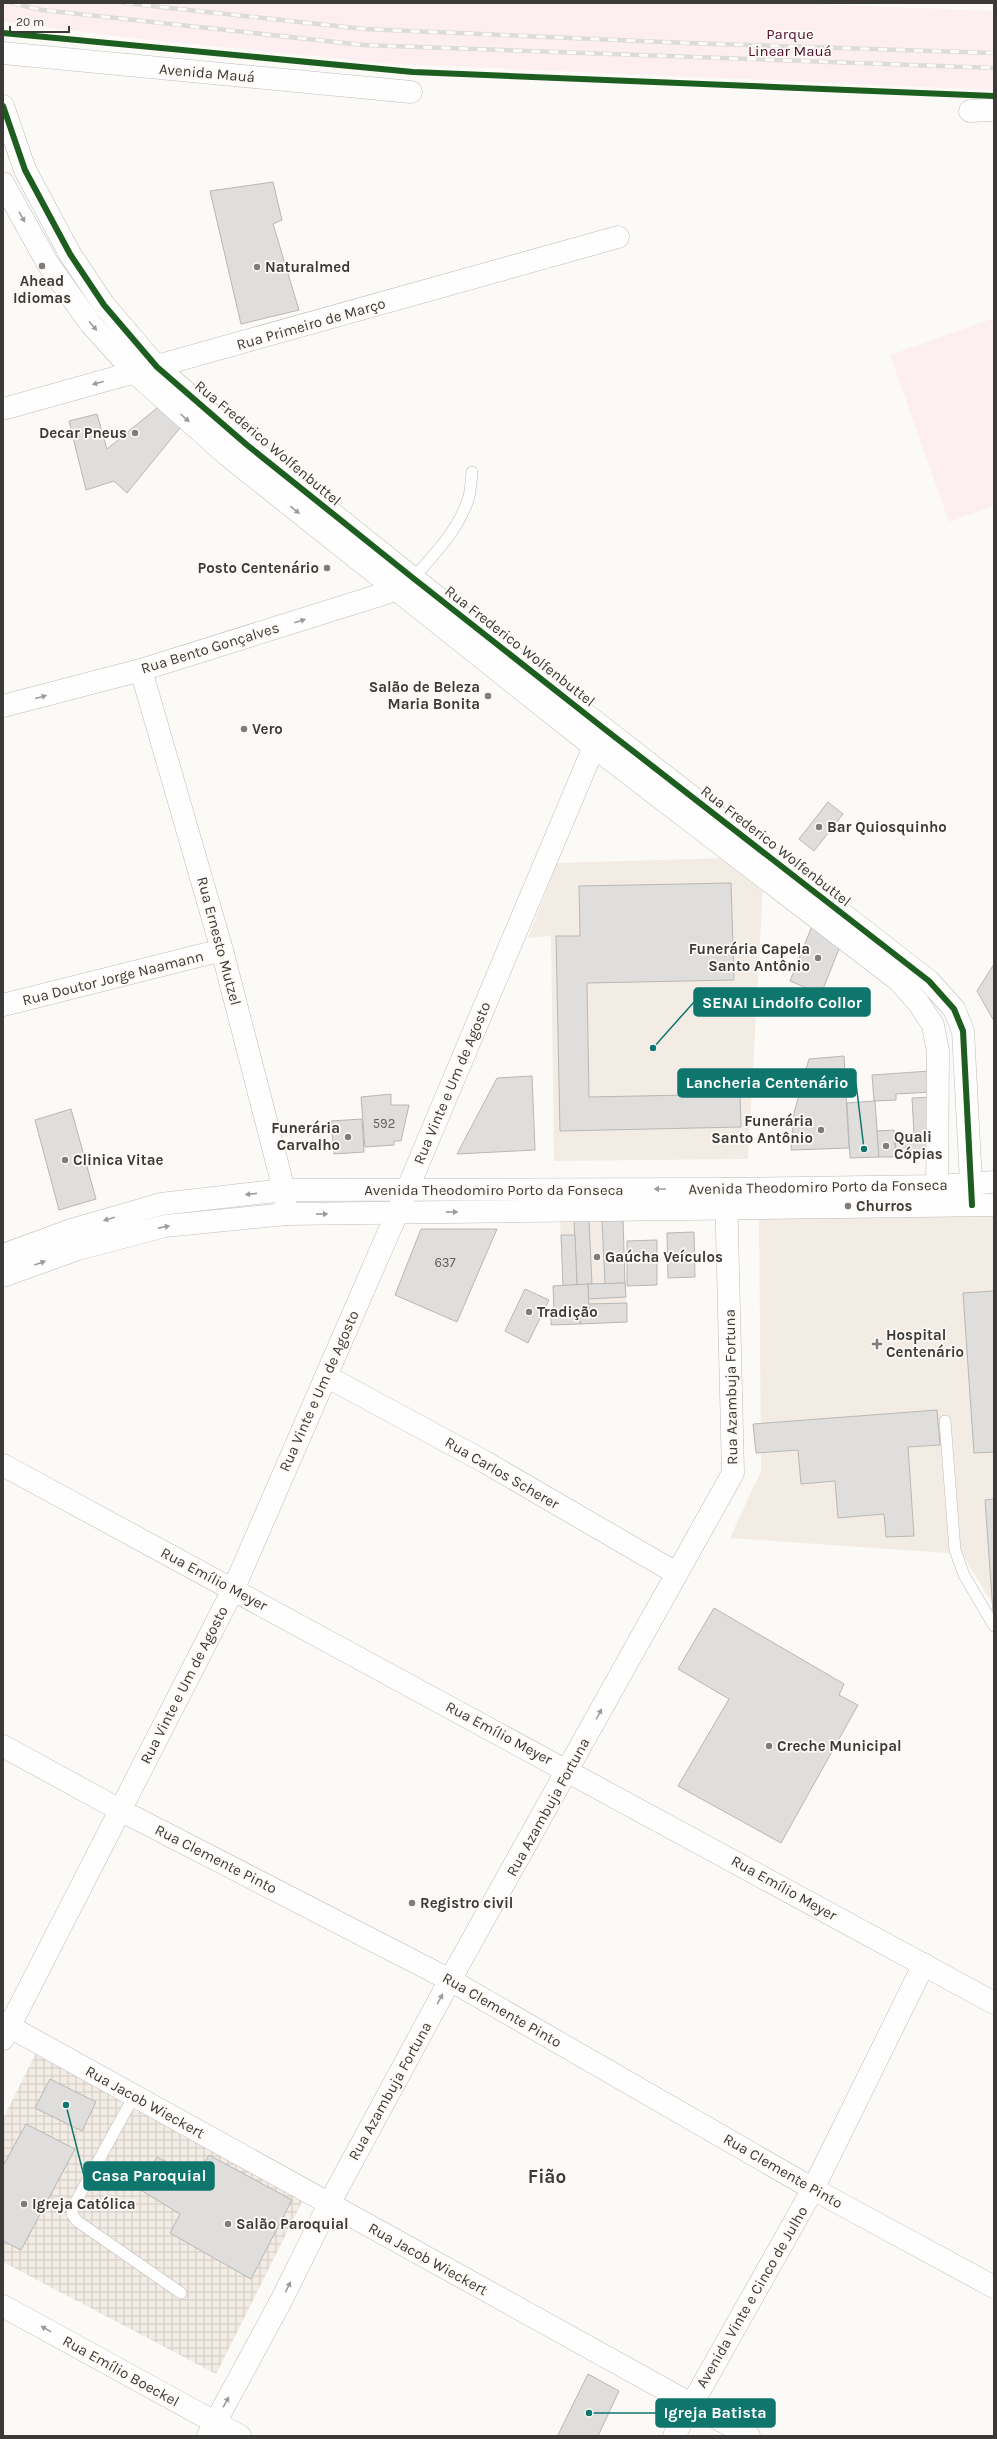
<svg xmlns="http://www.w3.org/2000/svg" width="997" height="2439" viewBox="0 0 997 2439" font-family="Karla,sans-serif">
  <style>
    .built { fill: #f3ece5 }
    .industrial { fill: url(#industrial-grid) }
    .green { fill: #fdeff1 }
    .building { fill: #dfdedc; stroke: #b8b7b4 }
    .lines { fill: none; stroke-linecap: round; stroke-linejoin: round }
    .service-casing { stroke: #bebcba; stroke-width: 12 }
    .minor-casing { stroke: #bebcba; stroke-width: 23 }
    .tertiary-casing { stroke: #bebcba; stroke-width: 23 }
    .secondary-casing { stroke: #bebcba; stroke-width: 23 }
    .service { stroke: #fffefe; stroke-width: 11 }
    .minor { stroke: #fffefe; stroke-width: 22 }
    .tertiary { stroke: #fffefe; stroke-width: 22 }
    .secondary { stroke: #fffefe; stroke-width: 22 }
    .rail-casing { stroke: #dddcdc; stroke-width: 4.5 }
    .rail { stroke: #fefaf5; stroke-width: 3; stroke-dasharray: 9; stroke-linecap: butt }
    .cycleway-casing { stroke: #fefaf5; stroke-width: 8 }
    .cycleway { stroke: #1b5e20; stroke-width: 6 }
    .oneway { fill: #9e9c9b }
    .poi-dot { fill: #7f7d7b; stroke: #fefaf5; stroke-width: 1.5 }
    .labels { text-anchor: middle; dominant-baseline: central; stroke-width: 3.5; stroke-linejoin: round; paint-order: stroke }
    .number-label { font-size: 13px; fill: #656361 }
    .park-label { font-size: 15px; fill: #4d0b29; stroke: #fefaf5 }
    .street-label { font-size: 15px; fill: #3c3a38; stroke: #fefaf5 }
    .poi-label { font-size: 15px; font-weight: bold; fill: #3c3a38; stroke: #fefaf5; text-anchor: start }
    .district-label { font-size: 19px; font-weight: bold; fill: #3c3a38; stroke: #fefaf5 }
    .leader { fill: none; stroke: #0f766e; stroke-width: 1.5 }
    .callout-dot { fill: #0f766e; stroke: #fefaf5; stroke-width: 1.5 }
    .callout { fill: #0f766e; stroke: #0f766e; stroke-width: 1.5 }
    .callout-label { font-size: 16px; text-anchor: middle; font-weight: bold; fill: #fff }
  </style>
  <defs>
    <pattern id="industrial-grid" width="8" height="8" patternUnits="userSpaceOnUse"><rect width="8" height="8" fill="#f3ece5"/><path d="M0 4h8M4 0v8" fill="none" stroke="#d1cbc5"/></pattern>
  </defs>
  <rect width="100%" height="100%" fill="#fcfaf7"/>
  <g class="built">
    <path d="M727,858L763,888L748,1159L554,1161L551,936L528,938L557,863Z"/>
    <path d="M994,1212V1606L962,1554L730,1538L761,1471L759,1214Z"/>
    <path d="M623,1219L627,1322L551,1325V1310H554L553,1286L563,1285L560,1222Z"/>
  </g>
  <path class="industrial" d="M38,2049L304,2198L216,2374L3,2262V2119Z"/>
  <g class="green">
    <path d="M3,3H792L994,11V90L394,64L149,40L3,22Z"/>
    <path d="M994,318V506L949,522L890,355Z"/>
  </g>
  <g class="building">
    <path d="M273,182L282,220L273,224L299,310L241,324L210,191Z"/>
    <path d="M163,403L184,423L127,493L114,481L86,490L69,421L97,414L107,449Z"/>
    <path d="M828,802L843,814L814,851L799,839Z"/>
    <path d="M731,883L734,980L587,983L589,1097L740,1094L741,1127L560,1131L556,936H580L579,886Z"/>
    <path d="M812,926L843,939L821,994L790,981Z"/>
    <path d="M994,964V1021L977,991Z"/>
    <path d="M844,1056L849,1148L791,1150L794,1113L809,1059Z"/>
    <path d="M930,1071L932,1092L896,1094V1100L874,1101L872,1075Z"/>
    <path d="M532,1076L535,1150L457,1154L497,1078Z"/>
    <path d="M391,1094V1105H409L401,1141H394V1145L365,1147L361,1097Z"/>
    <path d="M932,1097L935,1155L896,1157L895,1135L914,1134L912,1098Z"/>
    <path d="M875,1101L879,1157L850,1158L847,1103Z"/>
    <path d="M71,1109L96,1199L59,1210L35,1120Z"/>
    <path d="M362,1119L364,1152L334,1154L331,1121Z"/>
    <path d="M894,1130L896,1157H879L877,1131Z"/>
    <path d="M623,1219L625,1283L605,1284L602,1220Z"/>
    <path d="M574,1221H589L592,1284L577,1285Z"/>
    <path d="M421,1229H497L457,1322L395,1295Z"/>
    <path d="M694,1232L695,1277L668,1278L667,1233Z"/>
    <path d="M561,1235H575L577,1285L563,1286Z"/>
    <path d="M657,1240V1285L627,1286V1241Z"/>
    <path d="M625,1283L626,1297L588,1299V1284Z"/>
    <path d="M588,1284L589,1311L554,1313L553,1286Z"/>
    <path d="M525,1289L549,1300L528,1343L505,1331Z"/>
    <path d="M994,1291V1452L974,1453L963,1293Z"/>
    <path d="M627,1303V1322L580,1324L579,1312L589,1311V1304Z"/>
    <path d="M551,1310H554V1313L579,1312L580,1324L551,1325Z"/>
    <path d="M937,1410L940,1445L908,1447L914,1536L886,1537L884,1514L838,1518L835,1481L801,1484L798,1450L756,1453L753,1424Z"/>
    <path d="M994,1499V1612H993L985,1500Z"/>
    <path d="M714,1608L844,1684L839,1695L858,1705L781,1843L678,1786L729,1699L678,1669Z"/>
    <path d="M50,2079L96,2102L82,2131L35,2108Z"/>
    <path d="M26,2124L75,2149L21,2250L3,2241V2166Z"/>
    <path d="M209,2155L292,2200L251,2279L170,2233L180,2214L139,2189L157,2157L196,2177Z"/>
    <path d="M588,2374L619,2391L598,2436H560L558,2435Z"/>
  </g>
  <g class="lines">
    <defs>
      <g id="service">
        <path d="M413,578C434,555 458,530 468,500C471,491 471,481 472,472"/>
        <path d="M945,1421L955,1550L964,1575L994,1626"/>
        <path d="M134,2096L73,2207L72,2214L77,2221L181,2293"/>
      </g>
      <g id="minor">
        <path d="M3,53L411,92"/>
        <path d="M970,111L994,110"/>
        <path d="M3,409L618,237"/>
        <path d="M141,670L222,950L284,1190L287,1214"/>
        <path d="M3,706L141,670L396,590L410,580"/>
        <path d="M3,1005L222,950"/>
        <path d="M326,1376L485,1462L676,1573"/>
        <path d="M3,1465L994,2003"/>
        <path d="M3,1746L120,1810L450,1980L813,2189L994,2287"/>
        <path d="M3,2023L749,2436"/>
        <path d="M3,2039L233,1590L407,1190L601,730"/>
        <path d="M3,2306L240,2436"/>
        <path d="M674,2436L813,2189L924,1964"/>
      </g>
      <g id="tertiary">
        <path d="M3,106L25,170L70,254L104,305L157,367L247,445L413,578L602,727L929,981L954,1009L963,1031L972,1201"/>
        <path d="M3,183L48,264L90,323L135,373L227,455L594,747L898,980L918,1002L933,1025L938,1051L937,1204"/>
        <path d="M208,2436L282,2299L329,2204L450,1980L733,1473L726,1189"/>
      </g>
      <g id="secondary">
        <path d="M3,1255L71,1230L161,1204L284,1190L726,1189L937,1186L994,1182"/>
        <path d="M3,1276L78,1249L165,1226L287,1214L994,1205"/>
      </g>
    </defs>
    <use href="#service" class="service-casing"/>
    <use href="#minor" class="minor-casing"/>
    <use href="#tertiary" class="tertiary-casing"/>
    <use href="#secondary" class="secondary-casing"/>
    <use href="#service" class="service"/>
    <use href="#minor" class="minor"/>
    <use href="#tertiary" class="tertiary"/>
    <use href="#secondary" class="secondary"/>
    <defs>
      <g id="rail">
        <path d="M12,3L42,10L363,45L994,68"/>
        <path d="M124,3L364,29L686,43L994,53"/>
      </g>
    </defs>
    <use href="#rail" class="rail-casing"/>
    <use href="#rail" class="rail"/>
    <defs>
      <g id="cycleway">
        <path d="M3,33L413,72L994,96"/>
        <path d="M3,106L25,170L70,254L104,305L157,367L247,445L413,578L602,727L929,981L954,1009L963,1031L972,1205"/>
      </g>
    </defs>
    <use href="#cycleway" class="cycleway-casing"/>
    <use href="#cycleway" class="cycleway"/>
  </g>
  <defs><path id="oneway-solid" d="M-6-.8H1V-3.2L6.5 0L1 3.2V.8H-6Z"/></defs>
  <g class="oneway">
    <use href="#oneway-solid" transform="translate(22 217) rotate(61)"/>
    <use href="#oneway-solid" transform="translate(93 326) rotate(49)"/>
    <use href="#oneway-solid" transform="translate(98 383) rotate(165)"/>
    <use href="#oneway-solid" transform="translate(185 418) rotate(42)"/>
    <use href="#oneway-solid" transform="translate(295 510) rotate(39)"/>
    <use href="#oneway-solid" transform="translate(300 621) rotate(-17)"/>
    <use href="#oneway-solid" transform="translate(41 697) rotate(-15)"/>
    <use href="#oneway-solid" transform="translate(660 1189) rotate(180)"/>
    <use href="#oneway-solid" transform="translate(251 1194) rotate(174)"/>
    <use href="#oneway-solid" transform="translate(452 1212) rotate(-1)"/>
    <use href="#oneway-solid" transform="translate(322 1214) rotate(-1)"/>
    <use href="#oneway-solid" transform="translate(109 1219) rotate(164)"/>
    <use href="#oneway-solid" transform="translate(164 1227) rotate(-11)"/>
    <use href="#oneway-solid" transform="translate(40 1263) rotate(-20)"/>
    <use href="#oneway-solid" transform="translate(599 1714) rotate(-62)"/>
    <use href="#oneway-solid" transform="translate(440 1999) rotate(-61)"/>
    <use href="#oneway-solid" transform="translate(288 2287) rotate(-64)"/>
    <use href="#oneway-solid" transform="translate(46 2329) rotate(-151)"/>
    <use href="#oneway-solid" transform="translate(226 2402) rotate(-61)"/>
  </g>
  <g class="poi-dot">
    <circle cx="42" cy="266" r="4"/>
    <circle cx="257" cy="267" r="4"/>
    <circle cx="135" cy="433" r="4"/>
    <circle cx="327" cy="568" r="4"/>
    <circle cx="488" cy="696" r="4"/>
    <circle cx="244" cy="729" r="4"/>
    <circle cx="819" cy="827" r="4"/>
    <circle cx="818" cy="958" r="4"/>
    <circle cx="821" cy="1130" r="4"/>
    <circle cx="348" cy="1137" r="4"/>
    <circle cx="886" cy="1146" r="4"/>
    <circle cx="65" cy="1160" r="4"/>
    <circle cx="848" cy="1206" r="4"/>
    <circle cx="597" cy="1257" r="4"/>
    <circle cx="529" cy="1312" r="4"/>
    <path d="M875 1338h4v4h4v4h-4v4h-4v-4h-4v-4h4z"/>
    <circle cx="769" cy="1746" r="4"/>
    <circle cx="412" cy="1903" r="4"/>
    <circle cx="24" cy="2204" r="4"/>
    <circle cx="228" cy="2224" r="4"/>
  </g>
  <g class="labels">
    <g class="number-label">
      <text x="384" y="1123">592</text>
      <text x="445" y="1262">637</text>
    </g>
    <g class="park-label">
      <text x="790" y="34">Parque<tspan x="790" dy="17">Linear Mauá</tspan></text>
    </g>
    <g class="street-label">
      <text transform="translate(207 73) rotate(5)">Avenida Mauá</text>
      <text transform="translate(311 324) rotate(-16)">Rua Primeiro de Março</text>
      <text transform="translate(268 443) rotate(40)">Rua Frederico Wolfenbuttel</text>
      <text transform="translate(520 646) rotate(38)">Rua Frederico Wolfenbuttel</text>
      <text transform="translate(210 648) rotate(-17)">Rua Bento Gonçalves</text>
      <text transform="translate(776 846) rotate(38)">Rua Frederico Wolfenbuttel</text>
      <text transform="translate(219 941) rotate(75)">Rua Ernesto Mutzel</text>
      <text transform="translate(113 978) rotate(-14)">Rua Doutor Jorge Naamann</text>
      <text transform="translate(452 1083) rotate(-67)">Rua Vinte e Um de Agosto</text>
      <text transform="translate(818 1187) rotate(-1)">Avenida Theodomiro Porto da Fonseca</text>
      <text x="494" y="1190">Avenida Theodomiro Porto da Fonseca</text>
      <text transform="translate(731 1387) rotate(-91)">Rua Azambuja Fortuna</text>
      <text transform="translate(319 1391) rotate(-66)">Rua Vinte e Um de Agosto</text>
      <text transform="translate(502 1473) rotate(30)">Rua Carlos Scherer</text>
      <text transform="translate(214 1579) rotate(28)">Rua Emílio Meyer</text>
      <text transform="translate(184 1685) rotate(-63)">Rua Vinte e Um de Agosto</text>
      <text transform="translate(499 1733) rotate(28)">Rua Emílio Meyer</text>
      <text transform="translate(548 1807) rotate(-61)">Rua Azambuja Fortuna</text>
      <text transform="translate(216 1859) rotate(27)">Rua Clemente Pinto</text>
      <text transform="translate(784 1888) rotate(29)">Rua Emílio Meyer</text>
      <text transform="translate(502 2010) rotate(30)">Rua Clemente Pinto</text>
      <text transform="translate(390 2091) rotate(-61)">Rua Azambuja Fortuna</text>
      <text transform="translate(145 2102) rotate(29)">Rua Jacob Wieckert</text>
      <text transform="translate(783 2171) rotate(30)">Rua Clemente Pinto</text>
      <text transform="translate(428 2259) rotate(29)">Rua Jacob Wieckert</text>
      <text transform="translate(752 2297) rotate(-60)">Avenida Vinte e Cinco de Julho</text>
      <text transform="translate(121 2371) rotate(29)">Rua Emílio Boeckel</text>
    </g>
    <g class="poi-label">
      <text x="265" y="267">Naturalmed</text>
      <text x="42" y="281" text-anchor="middle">Ahead<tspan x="42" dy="17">Idiomas</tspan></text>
      <text x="127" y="433" text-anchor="end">Decar Pneus</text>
      <text x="319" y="568" text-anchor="end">Posto Centenário</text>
      <text x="480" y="687" text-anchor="end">Salão de Beleza<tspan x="480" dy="17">Maria Bonita</tspan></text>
      <text x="252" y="729">Vero</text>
      <text x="827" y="827">Bar Quiosquinho</text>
      <text x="810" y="949" text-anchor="end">Funerária Capela<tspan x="810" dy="17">Santo Antônio</tspan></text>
      <text x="813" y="1121" text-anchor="end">Funerária<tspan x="813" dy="17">Santo Antônio</tspan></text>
      <text x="340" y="1128" text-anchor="end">Funerária<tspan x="340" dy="17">Carvalho</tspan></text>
      <text x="894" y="1137">Quali<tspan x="894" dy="17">Cópias</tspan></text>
      <text x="73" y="1160">Clinica Vitae</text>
      <text x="856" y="1206">Churros</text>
      <text x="605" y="1257">Gaúcha Veículos</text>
      <text x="537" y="1312">Tradição</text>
      <text x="886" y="1335">Hospital<tspan x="886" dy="17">Centenário</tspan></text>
      <text x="777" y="1746">Creche Municipal</text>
      <text x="420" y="1903">Registro civil</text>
      <text x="32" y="2204">Igreja Católica</text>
      <text x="236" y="2224">Salão Paroquial</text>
    </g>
    <g class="district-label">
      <text x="547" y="2177">Fião</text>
    </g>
  </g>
  <path class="leader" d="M653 1048L694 1002M864 1149L856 1083M66 2105L84 2176M589 2413L656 2413"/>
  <g class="callout-dot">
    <circle cx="653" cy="1048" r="4"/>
    <circle cx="864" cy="1149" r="4"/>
    <circle cx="66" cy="2105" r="4"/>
    <circle cx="589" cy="2413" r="4"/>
  </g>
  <g class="callout">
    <rect x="694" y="988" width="176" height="28" rx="4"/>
    <rect x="678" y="1069" width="178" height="28" rx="4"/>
    <rect x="84" y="2162" width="130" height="28" rx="4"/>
    <rect x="656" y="2399" width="119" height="28" rx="4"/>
  </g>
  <g class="callout-label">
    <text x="782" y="1008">SENAI Lindolfo Collor</text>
    <text x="767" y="1088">Lancheria Centenário</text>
    <text x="149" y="2181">Casa Paroquial</text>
    <text x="715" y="2418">Igreja Batista</text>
  </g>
  <rect width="997" height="2439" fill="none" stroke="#3c3a38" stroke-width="8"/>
  <path d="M10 26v6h59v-6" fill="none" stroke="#3c3a38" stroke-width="2"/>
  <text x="16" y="26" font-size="12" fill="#3c3a38" stroke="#fefaf5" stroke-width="3" paint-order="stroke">20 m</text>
</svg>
